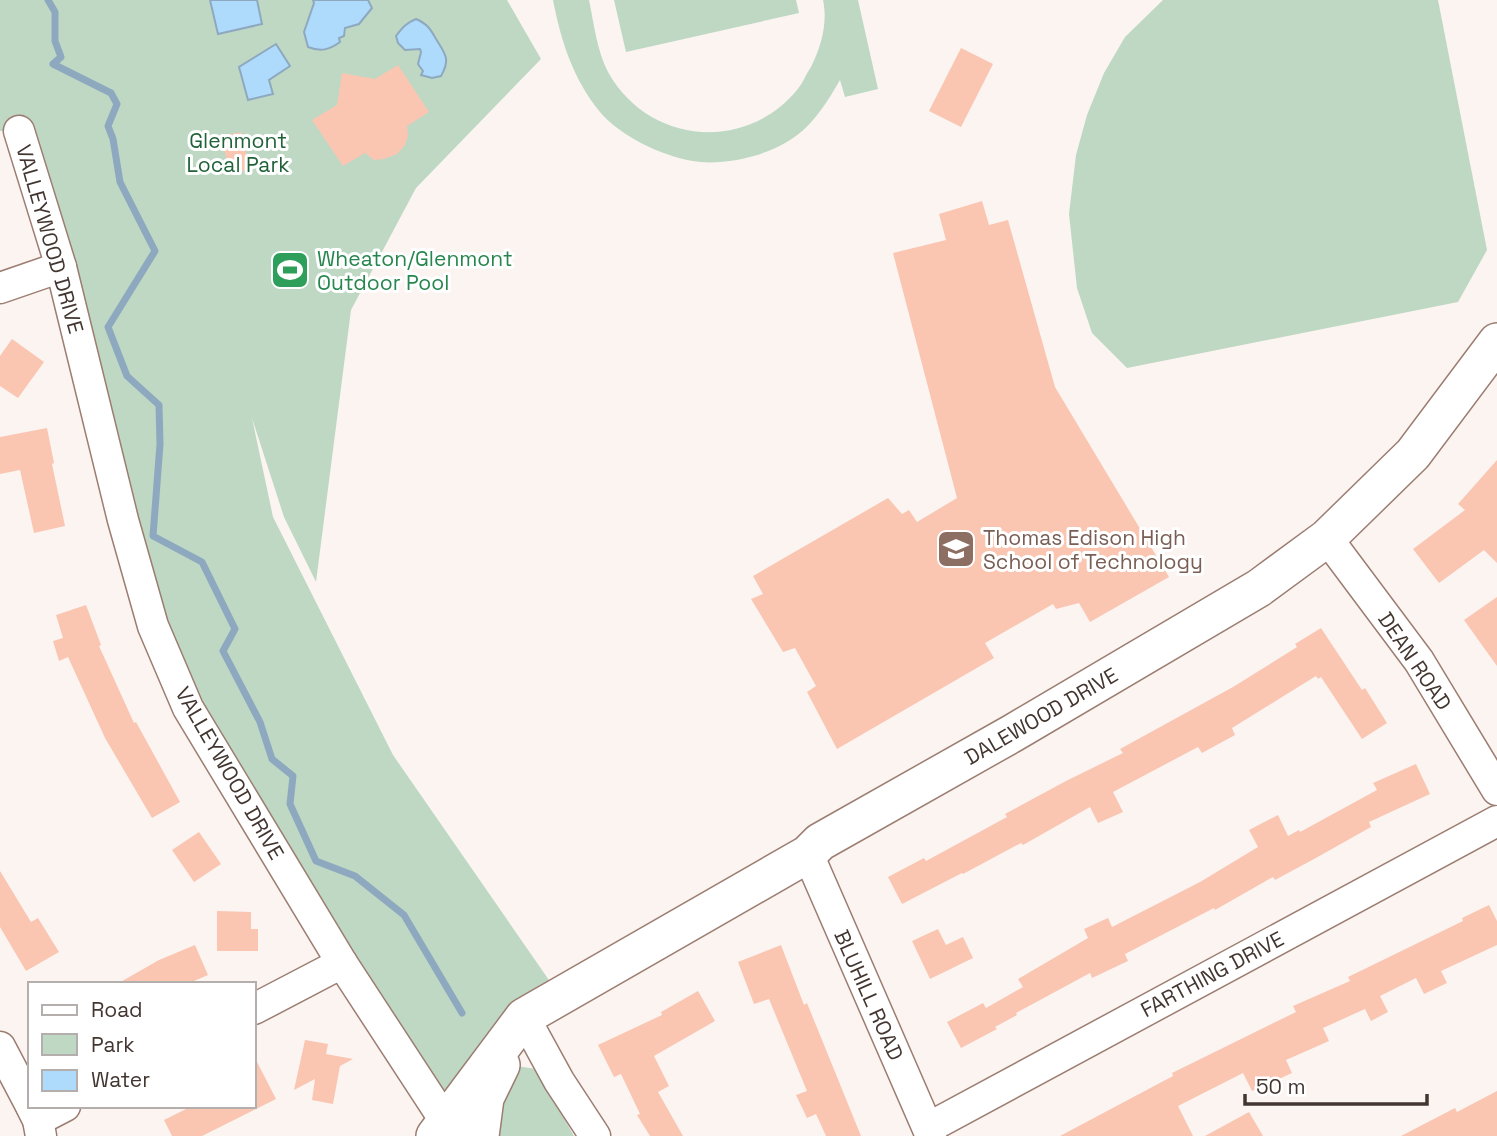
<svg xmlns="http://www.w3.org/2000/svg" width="1497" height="1136" viewBox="0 0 1497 1136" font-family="'Space Grotesk',sans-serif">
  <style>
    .green { fill: #bed8c4 }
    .water { fill: #aedafc; stroke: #8ea9bf; stroke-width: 2 }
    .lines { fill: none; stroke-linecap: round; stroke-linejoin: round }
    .stream { stroke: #8ea9bf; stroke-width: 7 }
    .building { fill: #fac6b2 }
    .minor-casing { stroke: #9c7d71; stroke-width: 33 }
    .tertiary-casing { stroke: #9c7d71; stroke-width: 40 }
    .minor { stroke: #fff; stroke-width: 30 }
    .tertiary { stroke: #fff; stroke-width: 37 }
    .labels { text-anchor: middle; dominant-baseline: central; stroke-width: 6; stroke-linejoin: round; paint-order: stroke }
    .park-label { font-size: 21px; fill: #1f6238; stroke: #fff }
    .street-label { font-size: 21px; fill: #433631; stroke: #fff }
    .leisure-label { font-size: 21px; fill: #27864d; stroke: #fff; text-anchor: start }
    .education-label { font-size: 21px; fill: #785e54; stroke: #fff; text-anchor: start }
  </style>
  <rect width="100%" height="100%" fill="#fbf4f1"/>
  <g class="green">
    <path d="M0,0H507L541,59L416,188L351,310L316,582L284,517L252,418L273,517L393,755L560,996L455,1136L188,708L19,131H0Z"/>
    <path d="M553,0H589C594,24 597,51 608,72C648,144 745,153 797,90C803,83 806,74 811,67C821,47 828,23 823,0H858L878,89L845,97L840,80C826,104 811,129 785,143C762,157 719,166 693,161C662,156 620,136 600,112C573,79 561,41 553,0Z"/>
    <path d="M614,0H796L799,13L626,52Z"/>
    <path d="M1163,0H1438L1487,250L1458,302L1127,368L1092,333L1077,288L1069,214L1076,155L1087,115L1104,73L1125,37Z"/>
    <path d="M517,1066L536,1069L574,1136H495L504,1099Z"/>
  </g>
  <g class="water">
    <path d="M210,0H257L262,24L218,34Z"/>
    <path d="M313,0H368L372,8L359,24L345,28L344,36L339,38L340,42C329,50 321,52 308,47L304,32L314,3Z"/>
    <path d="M416,19C427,24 430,28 436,39C445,54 451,59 441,76L432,78L421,75L423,71L418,64L421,52L420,49L405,50L398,43L396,36C402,28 406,23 416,19Z"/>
    <path d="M276,44L290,66L269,80L273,94L248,100L239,67Z"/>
  </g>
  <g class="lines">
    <path class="stream" d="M48,0L55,12V41L61,57L53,64L111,93L117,104L108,126L113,139L120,182L155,251L108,327L127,376L159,405L160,444L153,536L202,562L235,629L223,651L260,722L272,759L293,776L290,804L316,861L355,876L404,915L462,1013"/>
  </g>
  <g class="building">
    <path d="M961,48L993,64L961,127L929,111Z"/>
    <path d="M398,65L429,112L407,126L408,136L405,145L397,154L384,159L374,160L365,153L343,166L312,120L337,105L342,73L375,79Z"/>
    <path d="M241,132L250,169L230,174L221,136Z"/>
    <path d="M982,201L989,225L1008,220L1055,387L1169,577L1090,622L1079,603L1056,609L1053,604L985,643L994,658L837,749L807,692L816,686L795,648L783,652L751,599L763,594L753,576L888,498L902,514L909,510L917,522L957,498L893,253L946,240L939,214Z"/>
    <path d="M12,339L44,362L18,398L0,386V356Z"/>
    <path d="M47,428L54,463L52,464L65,526L34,533L20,470L0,474V437Z"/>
    <path d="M1497,460V563L1484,550L1439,583L1413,549L1465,510L1458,504Z"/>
    <path d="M1497,597V666L1464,620Z"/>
    <path d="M86,605L101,645L99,646L134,723L136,722L180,802L152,818L105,738L68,657L59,661L53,641L63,638L56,615Z"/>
    <path d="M1321,628L1362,690L1365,688L1387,723L1362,739L1321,677L1318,679L1316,676L1232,728L1235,735L1202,753L1198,747L1113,792L1123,812L1098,823L1090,807L1023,845L1021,843L963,874L962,873L902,904L888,877L924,858L926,861L1007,817L1005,814L1066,781L1123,753L1120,749L1233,687L1297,647L1295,644Z"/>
    <path d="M1416,764L1430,794L1369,822L1371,827L1314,859L1275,880L1273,877L1215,910L1214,908L1125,954L1128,961L1092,978L1090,973L1016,1013L1017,1015L995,1027L997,1029L961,1048L947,1022L983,1003L986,1008L1023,987L1018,979L1088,938L1084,929L1108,918L1112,927L1200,882L1258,847L1249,830L1278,815L1288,836L1299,830L1300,832L1377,790L1373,783Z"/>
    <path d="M199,832L221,864L194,882L172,850Z"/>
    <path d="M0,871L31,922L38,918L59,952L26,971L0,927Z"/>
    <path d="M1489,905L1497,921V945L1441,971L1447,983L1424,994L1416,978L1380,996L1388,1012L1371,1021L1365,1009L1323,1028L1329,1041L1286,1060L1292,1073L1252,1091L1243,1073L1178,1106L1193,1136H1060L1173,1076L1172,1073L1296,1012L1293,1006L1350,981L1348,977L1463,921L1462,918Z"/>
    <path d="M217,911L251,912V929H258V951H217Z"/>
    <path d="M938,929L946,945L963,937L973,958L930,979L912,941Z"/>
    <path d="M195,945L208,975L187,984H117L159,960Z"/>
    <path d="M781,945L804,1005L807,1003L861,1136H826L816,1114L807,1118L796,1095L807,1091L769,999L754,1004L738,962Z"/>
    <path d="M698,991L715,1021L654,1056L669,1086L658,1092L683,1136H650L637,1115L640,1114L621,1074L614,1077L598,1045L662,1015L661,1012Z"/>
    <path d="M305,1040L328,1044L326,1054L353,1059L340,1066L333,1104L312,1100L315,1079L294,1090Z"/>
    <path d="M254,1056L276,1099L202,1136H172L164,1120L192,1106H254Z"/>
    <path d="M1497,1091V1136H1401L1455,1108L1457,1112Z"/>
    <path d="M1249,1112L1263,1136H1205Z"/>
  </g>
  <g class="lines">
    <defs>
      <g id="minor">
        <path d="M19,131L61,267L123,520L153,626L188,708L342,963L455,1136"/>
        <path d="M0,288L61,267"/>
        <path d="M1327,538L1419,661L1497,790"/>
        <path d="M808,854L931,1136"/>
        <path d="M254,1009L342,963"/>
        <path d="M524,1017L559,1081L595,1136"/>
        <path d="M0,1047L30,1104"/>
        <path d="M31,1106L38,1120L41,1136"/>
        <path d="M38,1120L65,1106"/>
        <path d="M928,1128L1497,821"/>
      </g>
      <g id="tertiary">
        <path d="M435,1136L524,1017L808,854L820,842L1013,733L1259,588L1327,538L1413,454L1497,342"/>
        <path d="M480,1136L485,1098L501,1065"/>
      </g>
    </defs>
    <use href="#minor" class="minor-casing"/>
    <use href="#tertiary" class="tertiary-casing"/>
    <use href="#minor" class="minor"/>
    <use href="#tertiary" class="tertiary"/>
  </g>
  <defs>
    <symbol id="stadium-square" viewBox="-11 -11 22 22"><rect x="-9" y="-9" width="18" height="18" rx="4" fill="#2e9e5b" stroke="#fff"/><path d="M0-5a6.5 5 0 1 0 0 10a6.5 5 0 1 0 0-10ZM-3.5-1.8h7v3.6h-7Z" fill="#fff"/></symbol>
    <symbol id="school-square" viewBox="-11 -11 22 22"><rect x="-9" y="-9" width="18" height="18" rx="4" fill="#8d6e63" stroke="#fff"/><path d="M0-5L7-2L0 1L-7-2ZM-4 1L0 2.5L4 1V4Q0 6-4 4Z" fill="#fff"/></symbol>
  </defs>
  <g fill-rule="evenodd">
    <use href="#stadium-square" x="268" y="248" width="44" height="44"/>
    <use href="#school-square" x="934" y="527" width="44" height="44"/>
  </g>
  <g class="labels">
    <g class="park-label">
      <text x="238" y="140">Glenmont<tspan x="238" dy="24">Local Park</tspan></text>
    </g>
    <g class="street-label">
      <text transform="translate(50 239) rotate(74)">VALLEYWOOD DRIVE</text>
      <text transform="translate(1415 661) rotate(56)">DEAN ROAD</text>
      <text transform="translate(1041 716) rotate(-30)">DALEWOOD DRIVE</text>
      <text transform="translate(230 773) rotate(60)">VALLEYWOOD DRIVE</text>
      <text transform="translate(1212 974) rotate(-28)">FARTHING DRIVE</text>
      <text transform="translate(869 995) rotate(66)">BLUHILL ROAD</text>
    </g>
    <g class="leisure-label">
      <text x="317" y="258">Wheaton/Glenmont<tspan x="317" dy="24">Outdoor Pool</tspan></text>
    </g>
    <g class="education-label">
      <text x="983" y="537">Thomas Edison High<tspan x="983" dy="24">School of Technology</tspan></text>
    </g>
  </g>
  <rect x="28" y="982" width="228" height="126" fill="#ffffff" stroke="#b4afad" stroke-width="2"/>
  <rect x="42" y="1005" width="35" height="10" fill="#ffffff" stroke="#b4afad" stroke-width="2"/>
  <text x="91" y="1017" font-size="21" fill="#433631">Road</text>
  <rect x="42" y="1034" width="35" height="21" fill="#bed8c4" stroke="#b4afad" stroke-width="2"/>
  <text x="91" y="1052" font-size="21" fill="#433631">Park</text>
  <rect x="42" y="1070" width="35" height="21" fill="#aedafc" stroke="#b4afad" stroke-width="2"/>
  <text x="91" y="1087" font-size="21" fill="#433631">Water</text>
  <path d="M1245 1094v10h182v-10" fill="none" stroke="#433631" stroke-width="3.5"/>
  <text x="1256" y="1094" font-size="21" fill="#433631" stroke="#ffffff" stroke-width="5" paint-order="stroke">50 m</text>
</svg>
